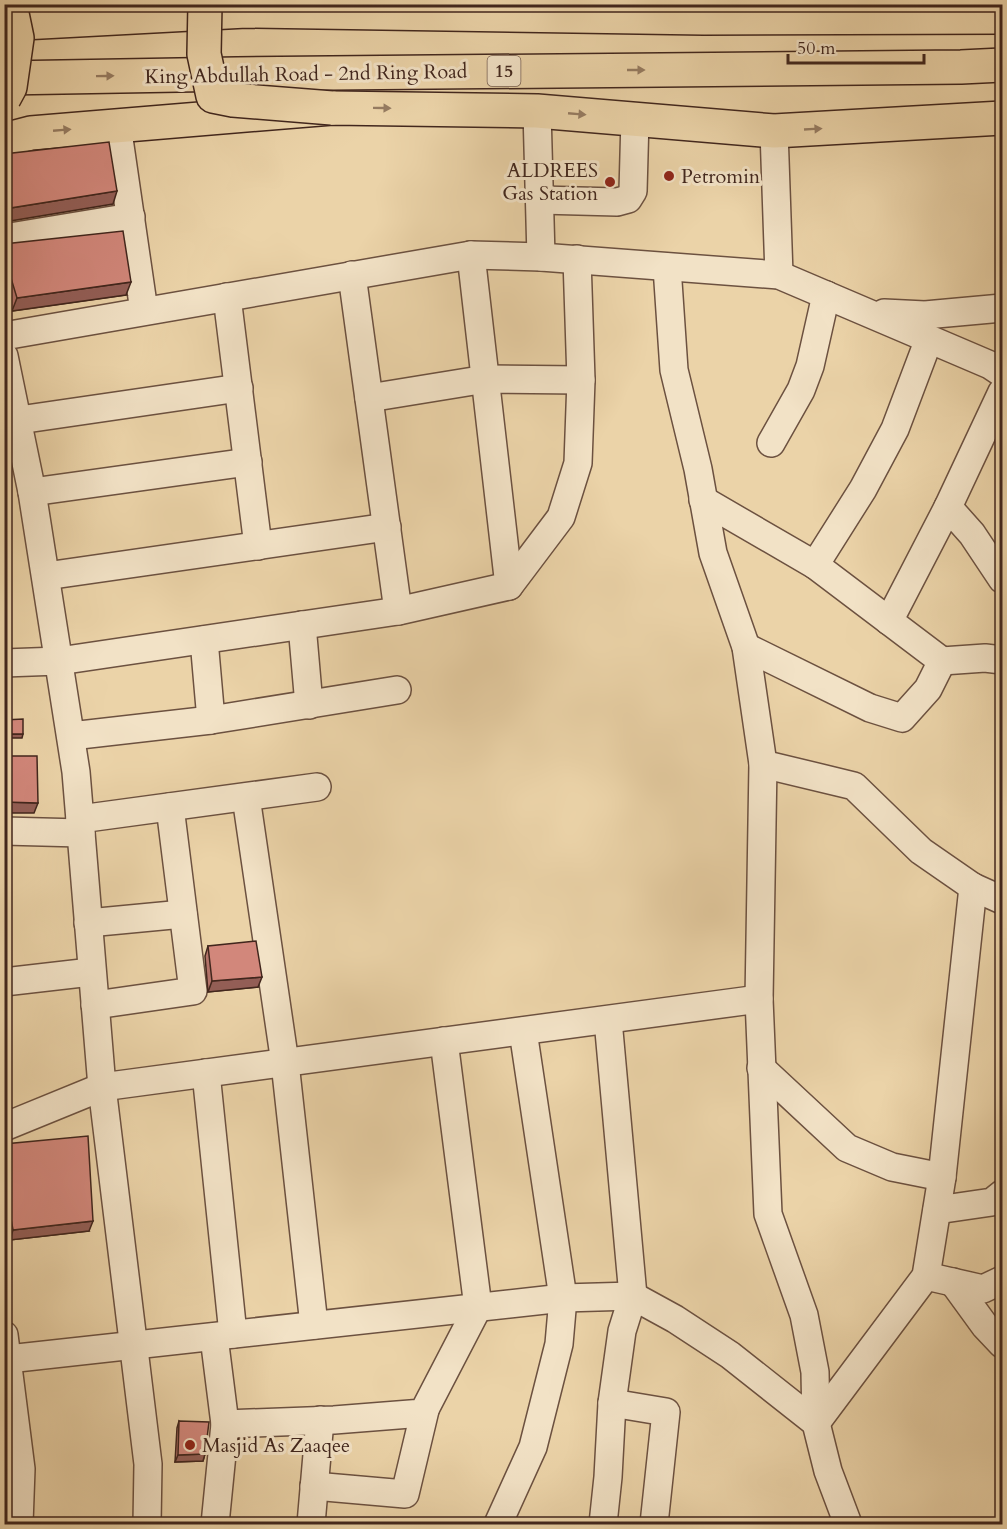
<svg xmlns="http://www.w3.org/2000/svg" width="1007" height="1529" viewBox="0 0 1007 1529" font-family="Cardo,serif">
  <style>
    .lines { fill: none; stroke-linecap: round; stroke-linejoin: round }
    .minor-casing { stroke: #6c5140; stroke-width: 30 }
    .major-casing { stroke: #41261d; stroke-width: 36 }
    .highway-casing { stroke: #41261d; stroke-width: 36 }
    .minor { stroke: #f2e2c6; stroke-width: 27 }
    .major { stroke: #ebd3a8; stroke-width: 33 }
    .highway { stroke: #ebd3a8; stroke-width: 33 }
    .major-bridge-casing { stroke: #41261d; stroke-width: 36; stroke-linecap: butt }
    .major-bridge { stroke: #ebd3a8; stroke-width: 33 }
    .wall { fill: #b5746a; stroke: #41261d; stroke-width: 1.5 }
    .shaded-wall { fill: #935e56; stroke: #41261d; stroke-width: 1.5 }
    .building { fill: #d2877b; stroke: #41261d; stroke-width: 1.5 }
    .oneway { fill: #967c62 }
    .poi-dot { fill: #8f2418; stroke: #f2e2c6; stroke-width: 2 }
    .labels { text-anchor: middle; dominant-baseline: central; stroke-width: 6; stroke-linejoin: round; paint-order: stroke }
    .shield { fill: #f2e2c6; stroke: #765e50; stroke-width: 1.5 }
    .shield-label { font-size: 18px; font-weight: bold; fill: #41261d }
    .street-label { font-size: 20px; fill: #41261d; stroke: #f2e2c6 }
    .poi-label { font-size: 20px; fill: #41261d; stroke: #f2e2c6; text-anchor: start }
  </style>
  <rect width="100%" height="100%" fill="#ebd3a8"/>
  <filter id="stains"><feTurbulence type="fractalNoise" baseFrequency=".00333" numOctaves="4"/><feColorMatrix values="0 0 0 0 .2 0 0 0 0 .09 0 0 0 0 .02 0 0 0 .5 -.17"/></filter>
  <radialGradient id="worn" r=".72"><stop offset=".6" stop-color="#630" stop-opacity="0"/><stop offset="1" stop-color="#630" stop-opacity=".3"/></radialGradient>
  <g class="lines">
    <defs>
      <g id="minor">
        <path d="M537,111L541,257"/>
        <path d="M117,125L144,311"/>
        <path d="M774,131L779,275"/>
        <path d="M540,200L617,202L628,199L633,191L635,119"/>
        <path d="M4,238L131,217"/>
        <path d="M667,267L674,370L698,469L713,553L746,647L763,764L759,999L768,1214L804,1315L815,1372L816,1423"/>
        <path d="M352,275L398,611"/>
        <path d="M227,297L258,546"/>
        <path d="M884,313L925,315L1002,308"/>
        <path d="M4,336L471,255L541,257L779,275L990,365L1002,373"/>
        <path d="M4,356L32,492L76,772L102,1087L148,1464L147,1524"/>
        <path d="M369,398L486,379L581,380"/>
        <path d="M19,420L239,388"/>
        <path d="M771,443L801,390L810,366L826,295"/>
        <path d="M32,492L248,462"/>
        <path d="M703,500L815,565L942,661L928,689L902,718L870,708L746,647"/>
        <path d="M948,507L972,534L1002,579"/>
        <path d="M815,565L863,489L895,429L929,339"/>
        <path d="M46,576L387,527"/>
        <path d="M509,586L561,517L578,463L581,380L577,259"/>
        <path d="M889,621L948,507L1002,392"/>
        <path d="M302,625L309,705"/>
        <path d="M942,661L985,658L1002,660"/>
        <path d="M4,663L59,661L398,611L509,586L471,255"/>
        <path d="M211,720L397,690"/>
        <path d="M71,736L211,720L204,640"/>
        <path d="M763,764L854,786L921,851L973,887L1002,900"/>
        <path d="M246,797L285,1063L314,1325"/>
        <path d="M80,819L317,787"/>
        <path d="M4,831L81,833"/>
        <path d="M88,923L183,914"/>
        <path d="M4,982L91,972"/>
        <path d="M95,1005L193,991L170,807"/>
        <path d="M761,1068L847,1148L892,1167L942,1177"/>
        <path d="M206,1073L233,1334"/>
        <path d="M4,1127L102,1087L759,999"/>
        <path d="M937,1210L992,1202L1002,1194"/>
        <path d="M926,1276L983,1289L1002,1280"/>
        <path d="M953,1282L985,1326L1002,1344"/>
        <path d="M4,1335L21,1469L19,1524"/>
        <path d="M214,1337L225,1424L215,1524"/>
        <path d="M8,1359L563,1298L633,1296L675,1319L730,1355L816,1423L828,1471L848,1524"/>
        <path d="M612,1403L666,1412L654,1524"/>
        <path d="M816,1423L926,1276L942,1177L973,887"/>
        <path d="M225,1424L334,1420L423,1413L478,1307L444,1041"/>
        <path d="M314,1486L405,1494L425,1410"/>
        <path d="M311,1524L320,1420"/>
        <path d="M498,1524L533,1447L559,1344L563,1298L523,1031"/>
        <path d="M603,1524L608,1477L612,1403L622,1331L633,1296L608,1020"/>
      </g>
      <path id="major" d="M4,140L31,133L332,108L537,111L774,131L1002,118"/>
      <g id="highway">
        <path d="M4,24L246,11L704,18L1002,17"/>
        <path d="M4,78L237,74L961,67L1002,65"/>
      </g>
    </defs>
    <use href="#minor" class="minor-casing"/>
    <use href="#major" class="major-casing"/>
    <use href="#highway" class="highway-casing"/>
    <use href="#minor" class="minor"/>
    <use href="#major" class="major"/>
    <use href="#highway" class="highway"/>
    <defs>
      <g id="major-bridge">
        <path d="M205,4L204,54L213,96L233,100L332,108"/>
        <path d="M4,98L10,87L17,38L10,4"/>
      </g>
    </defs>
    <use href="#major-bridge" class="major-bridge-casing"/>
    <use href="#major-bridge" class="major-bridge"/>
  </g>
  <g class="wall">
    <path d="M4,244L126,295L12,311L4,285Z"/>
    <path d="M208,946L258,987L208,992L205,956Z"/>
    <path d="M4,1144L89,1231L10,1240L4,1212Z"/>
    <path d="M179,1421L205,1454L203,1461L175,1462L177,1428Z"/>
  </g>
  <g class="shaded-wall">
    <path d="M117,191L113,204L4,222V209Z"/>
    <path d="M131,282L126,295L12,311L17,298Z"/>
    <path d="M4,734H23L22,738H4Z"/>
    <path d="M4,802L38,803L34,813H4Z"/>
    <path d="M262,977L258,987L208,992L212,981Z"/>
    <path d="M93,1221L89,1231L10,1240L13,1230Z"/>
    <path d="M205,1454L203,1461L175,1462L178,1455Z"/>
  </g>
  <g class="building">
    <path d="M109,142L117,191L4,209V154Z"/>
    <path d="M123,231L131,282L17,298L4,255V244Z"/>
    <path d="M23,719V734H4V720Z"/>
    <path d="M4,756H37L38,803L4,802Z"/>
    <path d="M256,941L262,977L212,981L208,946Z"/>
    <path d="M88,1136L93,1221L13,1230L4,1182V1144Z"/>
    <path d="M179,1421L209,1422L205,1454L178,1455Z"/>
  </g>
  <defs><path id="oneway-solid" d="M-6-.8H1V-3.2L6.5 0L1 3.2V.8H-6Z" transform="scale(1.5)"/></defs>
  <g class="oneway">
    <use href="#oneway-solid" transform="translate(636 70)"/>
    <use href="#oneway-solid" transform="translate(105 76) rotate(-1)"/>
    <use href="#oneway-solid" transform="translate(382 108) rotate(1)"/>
    <use href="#oneway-solid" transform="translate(577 114) rotate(5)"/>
    <use href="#oneway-solid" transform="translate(813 129) rotate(-3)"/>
    <use href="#oneway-solid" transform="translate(62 130) rotate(-5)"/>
  </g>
  <g class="poi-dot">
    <circle cx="669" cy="176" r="6"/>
    <circle cx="610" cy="182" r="6"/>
    <circle cx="190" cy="1445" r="6"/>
  </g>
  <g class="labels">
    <rect class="shield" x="487.5" y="56" width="33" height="30" rx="4.5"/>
    <g class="shield-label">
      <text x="504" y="71">15</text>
    </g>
    <g class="street-label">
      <text transform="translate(306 74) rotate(-1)">King Abdullah Road - 2nd Ring Road</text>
    </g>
    <g class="poi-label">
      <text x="598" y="170" text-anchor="end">ALDREES<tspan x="598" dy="23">Gas Station</tspan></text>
      <text x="681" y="176">Petromin</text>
      <text x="202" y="1445">Masjid As Zaaqee</text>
    </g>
  </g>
  <rect width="1007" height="1529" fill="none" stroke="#ebd3a8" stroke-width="24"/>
  <rect x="6" y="6" width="995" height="1517" fill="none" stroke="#41261d" stroke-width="3"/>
  <rect x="12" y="12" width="983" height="1505" fill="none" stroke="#41261d" stroke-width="1.5"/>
  <path d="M788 54v9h136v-9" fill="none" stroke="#41261d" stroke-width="3"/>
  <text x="797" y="54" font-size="18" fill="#41261d" stroke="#f2e2c6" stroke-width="4.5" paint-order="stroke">50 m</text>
  <rect width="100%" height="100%" filter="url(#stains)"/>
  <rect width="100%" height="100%" fill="url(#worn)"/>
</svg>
